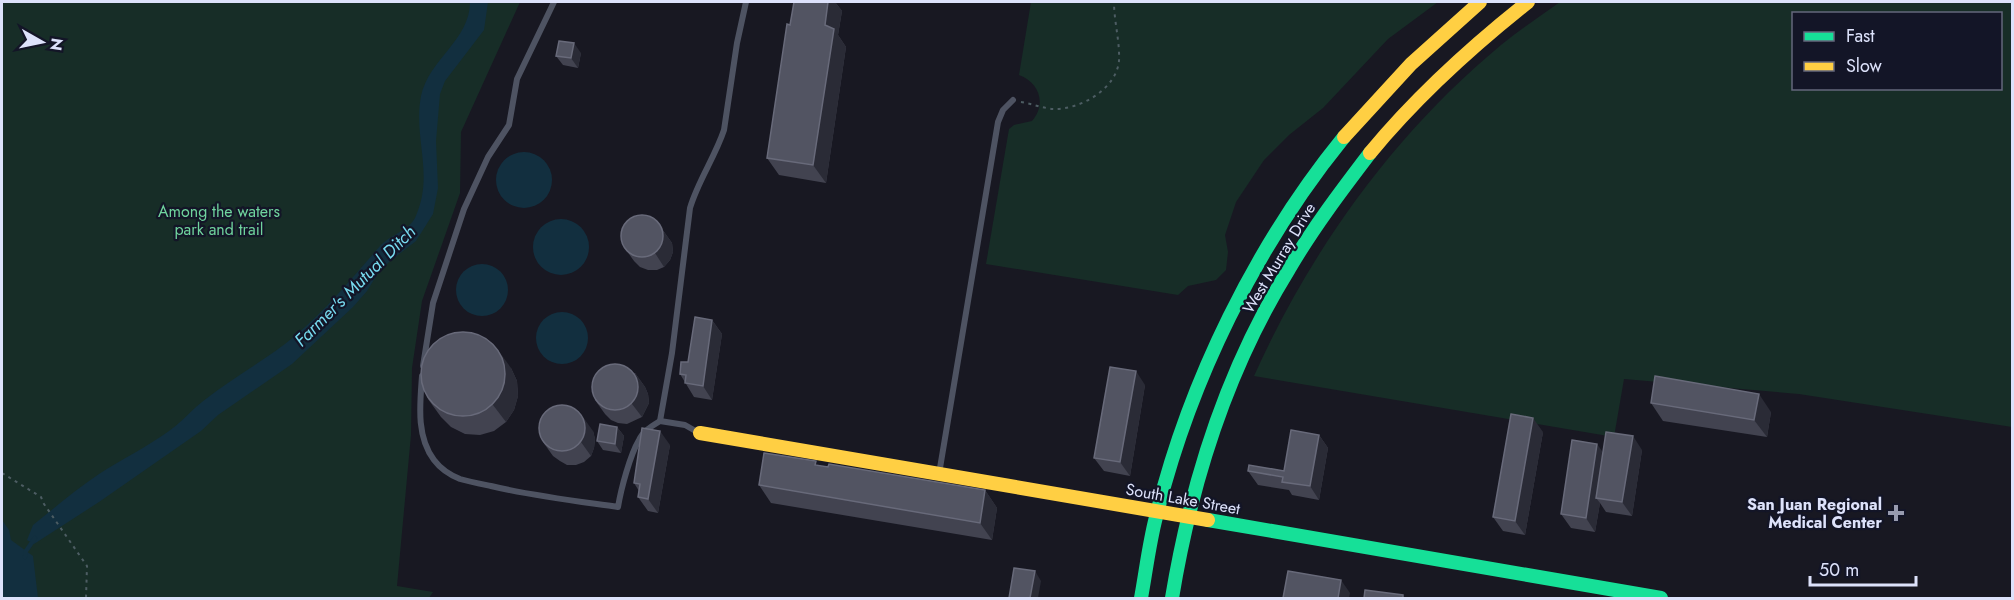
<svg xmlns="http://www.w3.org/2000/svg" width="2014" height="600" viewBox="0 0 2014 600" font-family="Jost,sans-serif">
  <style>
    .green { fill: #172d27; fill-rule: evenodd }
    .water { fill: #122f3f }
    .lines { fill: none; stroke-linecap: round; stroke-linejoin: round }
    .stream { stroke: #122f3f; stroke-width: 4.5 }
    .path { stroke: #4d5d63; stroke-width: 2; stroke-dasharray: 3 4.5; stroke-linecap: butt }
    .lane { stroke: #4e5362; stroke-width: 6 }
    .fast { stroke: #16e098; stroke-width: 14 }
    .slow { stroke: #ffcf43; stroke-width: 14 }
    .wall { fill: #424350 }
    .shaded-wall { fill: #2a2b36 }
    .building { fill: #525462; stroke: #686a7a; stroke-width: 1.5 }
    .poi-dot { fill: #989baf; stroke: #131527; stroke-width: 2 }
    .labels { text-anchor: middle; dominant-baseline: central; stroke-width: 4.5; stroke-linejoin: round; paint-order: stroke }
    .park-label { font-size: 16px; fill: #70d49e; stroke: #131527 }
    .street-label { font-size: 16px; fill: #dde2fb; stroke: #131527 }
    .poi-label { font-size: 16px; font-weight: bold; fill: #dde2fb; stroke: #131527; text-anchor: end }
    .water-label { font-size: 18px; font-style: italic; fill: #77daef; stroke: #131527 }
  </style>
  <rect width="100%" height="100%" fill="#181822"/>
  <g class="green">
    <path d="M2,2H520L461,132L460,193L422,301L412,368L411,435L397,586L433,592L429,598H2Z"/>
    <path d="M1031,2H1438L1388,39L1323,108L1289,135L1264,160L1236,202L1225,235L1228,252L1226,270L1216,280L1188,286L1178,295L986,264L1009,129L1014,125L1032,121C1047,104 1039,82 1019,75Z"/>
    <path d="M1560,2H2012V427L1799,394L1624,379L1614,437L1254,376C1311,249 1394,134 1501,45C1520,30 1540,16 1560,2ZM1794,14H2000V88H1794Z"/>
  </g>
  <g class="water">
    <path d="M470,2H488L484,30L445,81L440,94L436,141L438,188L433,214L416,241L389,262L378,273L367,291L353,307L292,364L218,415L201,431L99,502L34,544L27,540L33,525L38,521C58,505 78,488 99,474C122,459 147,447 169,431C179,424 187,415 196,407C205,399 215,392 225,385C249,368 274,354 296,335C327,309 353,277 380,246C390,235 408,231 415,218C435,175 413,139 421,96C429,59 470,40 470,2Z"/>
    <circle cx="524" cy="180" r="28"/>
    <circle cx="561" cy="247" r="28"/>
    <circle cx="482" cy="290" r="26"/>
    <circle cx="562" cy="338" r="26"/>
    <path d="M2,520L9,530L11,540L33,556L38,598H2Z"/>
  </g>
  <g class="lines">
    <path class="stream" d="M25,557L26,551L35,538"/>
    <g class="path">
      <path d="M1021,102C1032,104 1043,108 1053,109C1079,110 1116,90 1119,61C1120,42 1114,21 1114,2"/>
      <path d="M2,473L41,497L44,504L87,566L86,598"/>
    </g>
    <g class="lane">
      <path d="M423,366L433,303L464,209L488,157L509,125L517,79L554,2"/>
      <path d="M422,376C420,404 416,436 434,460C440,468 450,475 460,479C470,482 481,484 491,486C533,496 576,501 618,507C621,489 630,455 639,440C643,431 652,426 660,421L685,425L699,433"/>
      <path d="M660,421L672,353L690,208C698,181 715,157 724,130L737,43L746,2"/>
      <path d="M939,474L998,122L1003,110L1013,100"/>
    </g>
    <g class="fast">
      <path d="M1208,520L1661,598"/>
      <path d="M1141,598C1146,571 1149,544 1156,517C1189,382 1256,245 1344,137"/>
      <path d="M1172,598C1191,483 1227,369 1289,269C1313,228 1341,191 1370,153"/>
    </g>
    <g class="slow">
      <path d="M1344,137L1411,64L1480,2"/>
      <path d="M1370,153C1417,96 1470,48 1528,2"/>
      <path d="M700,433L1208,520"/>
    </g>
  </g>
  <g class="wall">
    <path d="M794,2H835L842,11L838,35L846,47L826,183L779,175L767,158Z"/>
    <path d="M581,53L578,68L563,65L556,56Z"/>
    <path d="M657,222L672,243L673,252L670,260L664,267L657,270H648L640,267L634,261L624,247Z"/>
    <path d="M712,320L722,334L712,400L694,397L680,374L688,362Z"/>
    <path d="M511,368L517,381L518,396L514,410L506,422L494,431L480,435L465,434L451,427L441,417L428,399Z"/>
    <path d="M635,373L645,387L648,394L649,403L642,417L627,424L618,423L611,420L605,414L595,400Z"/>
    <path d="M1145,385L1130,476L1104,471L1094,458Z"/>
    <path d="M1651,403L1771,412L1767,437L1663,421Z"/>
    <path d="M617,427L624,436L621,453L603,450L597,441Z"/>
    <path d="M593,431L595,439L594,448L591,456L584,462L576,465H567L560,461L553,456L543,442Z"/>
    <path d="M1543,432L1525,535L1503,531L1493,517Z"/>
    <path d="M1319,435L1328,448L1319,500L1292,495L1289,490L1258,485L1248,471H1284Z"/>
    <path d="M670,445L658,513L648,511L638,497L639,491L634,483Z"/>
    <path d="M1642,450L1632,516L1606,512L1600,503L1595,532L1571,528L1561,514L1603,453Z"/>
    <path d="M819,466L985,490L997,508L992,540L771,503L759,485Z"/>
  </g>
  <g class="shaded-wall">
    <path d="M828,2H835L842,11L838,35L846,47L826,183L813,165L825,25Z"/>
    <path d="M574,43L581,53L578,68L571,58Z"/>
    <path d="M657,222L672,243L673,252L670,260L664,267L655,253Z"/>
    <path d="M712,320L722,334L712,400L703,386Z"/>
    <path d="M498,350L511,368L517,381L518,396L514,410L506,422L493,405Z"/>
    <path d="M1136,371L1145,385L1130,476L1120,462Z"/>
    <path d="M635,373L645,387L648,394L649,403L642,417L632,404Z"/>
    <path d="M1759,394L1771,412L1767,437L1754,420Z"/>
    <path d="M583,417L593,431L595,439L594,448L591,456L581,442Z"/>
    <path d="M1533,418L1543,432L1525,535L1515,521Z"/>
    <path d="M617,427L624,436L621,453L615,444Z"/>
    <path d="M660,431L670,445L658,513L648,499Z"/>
    <path d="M1319,435L1328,448L1319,500L1310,486Z"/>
    <path d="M1633,436L1642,450L1632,516L1622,502Z"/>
    <path d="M1597,444L1607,458L1596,498L1600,503L1595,532L1586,518Z"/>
    <path d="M985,490L997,508L992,540L980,523Z"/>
    <path d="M1035,571L1041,581L1038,598H1030Z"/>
    <path d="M1341,580L1350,593L1349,598H1338Z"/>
  </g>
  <g class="building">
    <path d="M794,2H828L825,25L834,29L813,165L767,158L787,24L790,25Z"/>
    <path d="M559,41L574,43L571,58L556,56Z"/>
    <circle cx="642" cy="236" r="21"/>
    <path d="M695,317L712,320L703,386L685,383L686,375L680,374L681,362H688Z"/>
    <circle cx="463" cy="374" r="42"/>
    <circle cx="615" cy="387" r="23"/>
    <path d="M1110,367L1136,371L1120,462L1094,458Z"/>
    <path d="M1655,376L1759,394L1754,420L1651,403Z"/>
    <circle cx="562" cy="428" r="23"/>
    <path d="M1511,414L1533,418L1515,521L1493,517Z"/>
    <path d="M600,424L617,427L615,444L597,441Z"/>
    <path d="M642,428L660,431L648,499L638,497L640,484L634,483Z"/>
    <path d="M1291,430L1319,435L1310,486L1282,482L1283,477L1248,471L1249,465L1284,471Z"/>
    <path d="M1606,432L1633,436L1622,502L1596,498Z"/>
    <path d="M1572,440L1597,444L1586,518L1561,514Z"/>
    <path d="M764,453L816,461L815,465L828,467L829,464L985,490L980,523L759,485Z"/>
    <path d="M1014,568L1035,571L1030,598H1009Z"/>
    <path d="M1288,571L1341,580L1338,598H1283Z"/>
    <path d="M1365,590L1403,595V598H1364Z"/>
  </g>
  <path class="poi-dot" d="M1893 504h6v6h6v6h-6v6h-6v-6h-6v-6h6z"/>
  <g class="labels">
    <g class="park-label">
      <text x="219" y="211">Among the waters<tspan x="219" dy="18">park and trail</tspan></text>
    </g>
    <g class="street-label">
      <text transform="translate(1279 258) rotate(-59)">West Murray Drive</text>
      <text transform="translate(1183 499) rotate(10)">South Lake Street</text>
    </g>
    <g class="poi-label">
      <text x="1882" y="504">San Juan Regional<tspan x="1882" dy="18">Medical Center</tspan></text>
    </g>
    <g class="water-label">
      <text transform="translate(355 286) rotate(-45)">Farmer's Mutual Ditch</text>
    </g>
  </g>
  <rect width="2014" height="600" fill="none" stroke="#dde2fb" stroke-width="6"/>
  <rect x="1792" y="12" width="210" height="78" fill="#131527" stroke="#64677c" stroke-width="1.5"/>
  <rect x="1804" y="32" width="30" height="9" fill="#16e098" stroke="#64677c" stroke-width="1.5"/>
  <text x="1846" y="42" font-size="18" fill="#dde2fb">Fast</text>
  <rect x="1804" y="62" width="30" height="9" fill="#ffcf43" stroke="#64677c" stroke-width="1.5"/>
  <text x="1846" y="72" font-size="18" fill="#dde2fb">Slow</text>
  <g transform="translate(42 42) rotate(99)" stroke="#131527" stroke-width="4.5" paint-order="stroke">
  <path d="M0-4.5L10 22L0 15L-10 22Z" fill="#dde2fb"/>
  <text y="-9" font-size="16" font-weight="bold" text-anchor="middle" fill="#dde2fb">N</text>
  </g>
  <path d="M1810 576v9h106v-9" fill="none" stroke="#dde2fb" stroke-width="3"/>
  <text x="1819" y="576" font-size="18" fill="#dde2fb" stroke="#131527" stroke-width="4.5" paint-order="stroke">50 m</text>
</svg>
